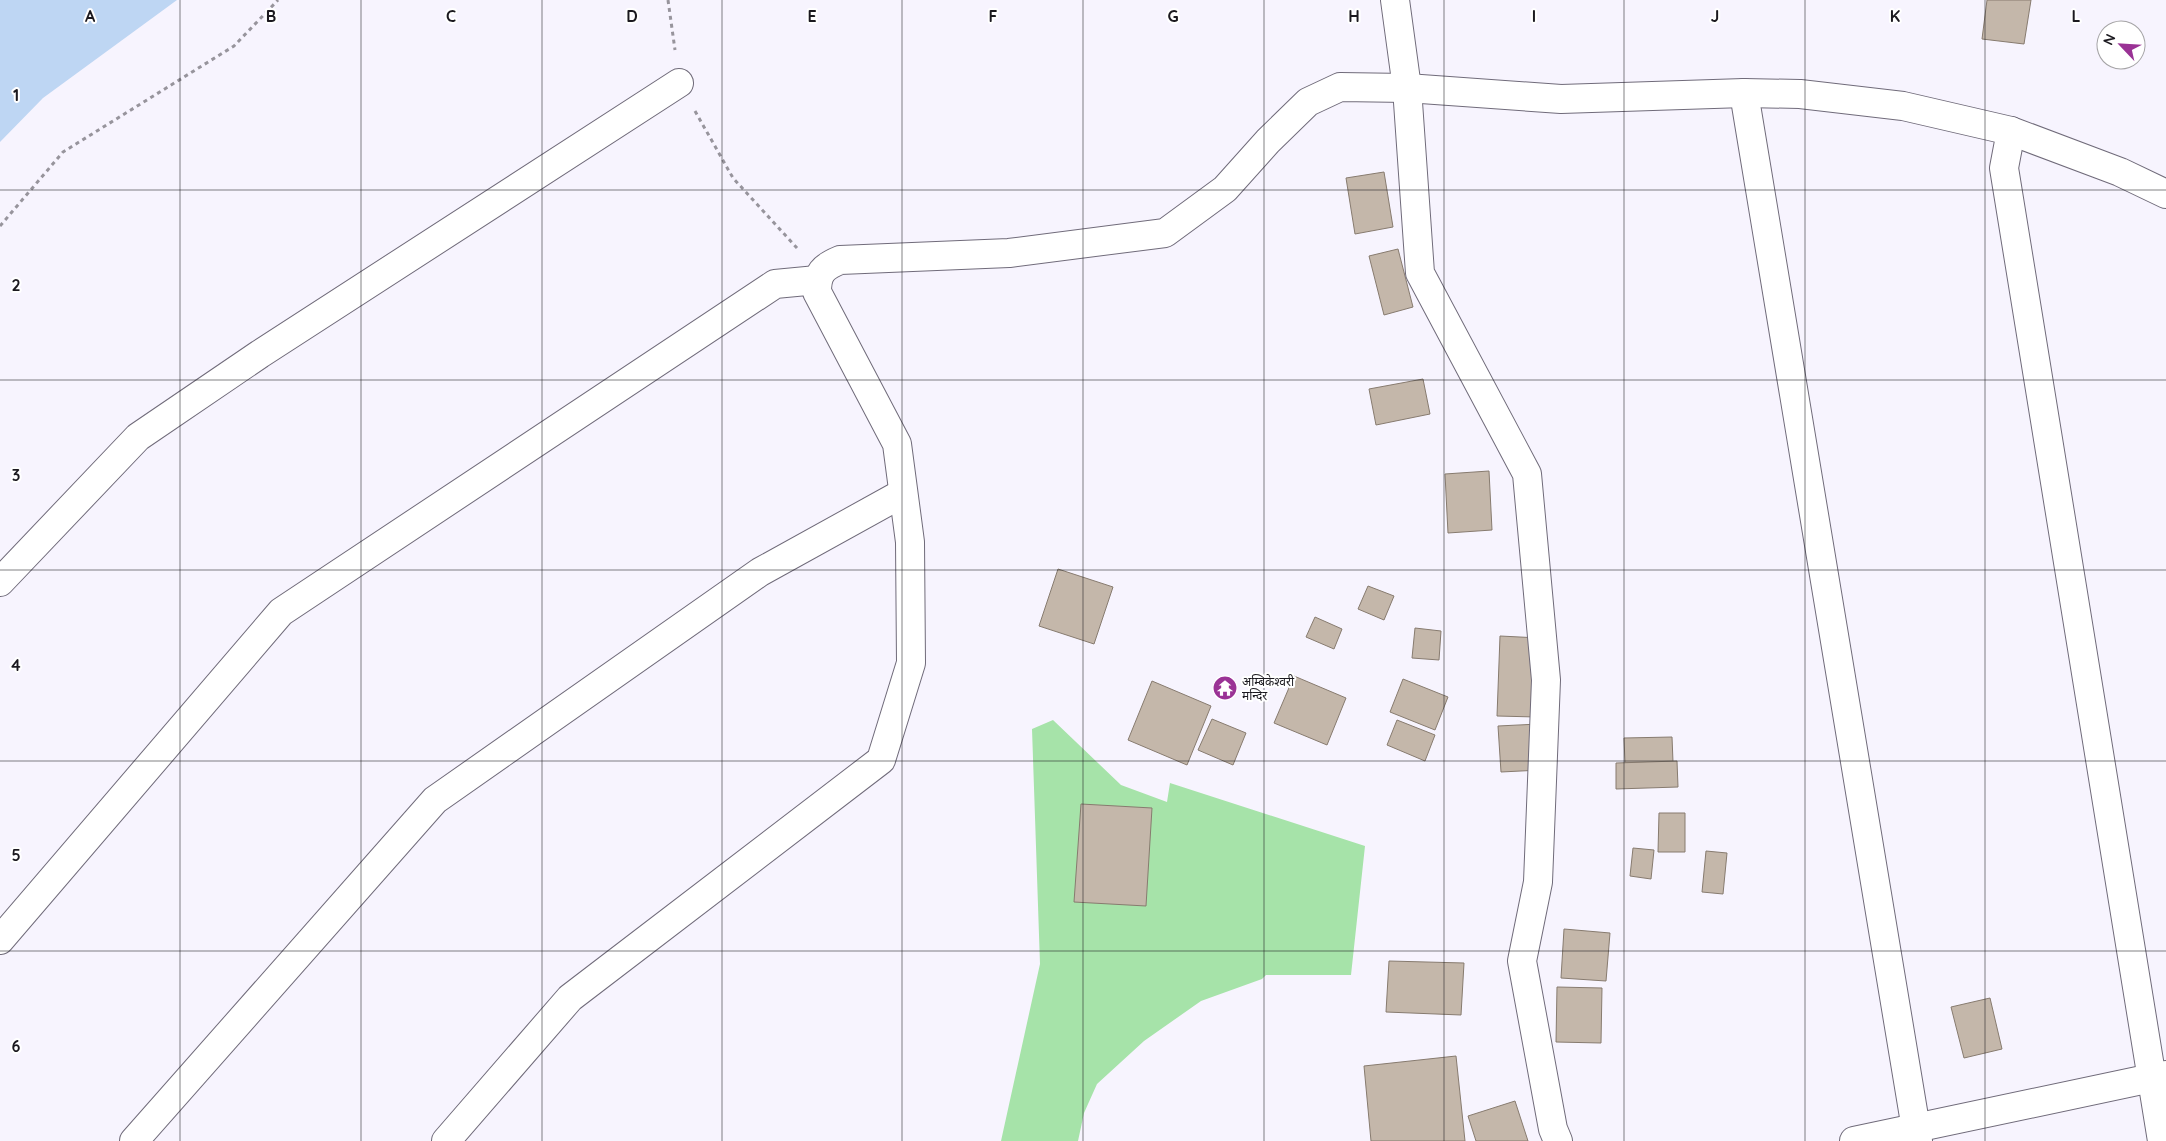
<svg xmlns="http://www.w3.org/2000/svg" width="2166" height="1141" viewBox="0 0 2166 1141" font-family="Quicksand,'Noto Sans Devanagari',sans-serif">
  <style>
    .green { fill: #a6e3a9 }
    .water { fill: #bed6f3 }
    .building { fill: #c4b7aa; stroke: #877b6f }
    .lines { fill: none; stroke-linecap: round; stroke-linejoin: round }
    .minor-casing { stroke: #706b7a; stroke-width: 30 }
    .path { stroke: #97949c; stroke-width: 3; stroke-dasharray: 4 4; stroke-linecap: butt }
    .minor { stroke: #fff; stroke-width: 28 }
    .grid { fill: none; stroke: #1b191f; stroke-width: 1; stroke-opacity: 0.55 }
    .labels { text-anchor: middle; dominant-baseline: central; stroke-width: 4; stroke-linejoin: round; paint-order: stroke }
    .poi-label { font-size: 12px; fill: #1b191f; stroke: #fff; text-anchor: start }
    .grid-label { font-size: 16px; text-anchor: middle; font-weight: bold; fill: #1b191f; stroke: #fff; stroke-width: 4; stroke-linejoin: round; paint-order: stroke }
  </style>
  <rect width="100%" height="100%" fill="#f7f4fe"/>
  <path class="green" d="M1053,720L1121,785L1167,802L1170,783L1365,846L1351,975H1266L1262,979L1201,1001L1144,1041L1097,1084L1084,1113L1078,1141H1001L1040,964L1032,729Z"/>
  <path class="water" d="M0,0H177L43,98L0,142Z"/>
  <g class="building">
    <path d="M1987,0H2031L2024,44L1982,39Z"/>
    <path d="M1384,172L1393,227L1355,234L1346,178Z"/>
    <path d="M1398,249L1413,307L1384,315L1369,256Z"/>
    <path d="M1423,379L1430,414L1376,425L1369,389Z"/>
    <path d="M1489,471L1492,530L1448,533L1445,474Z"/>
    <path d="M1058,569L1113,587L1094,644L1039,626Z"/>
    <path d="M1368,586L1394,596L1384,620L1358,609Z"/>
    <path d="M1315,617L1342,629L1334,649L1306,637Z"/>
    <path d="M1415,628L1441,631L1439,660L1412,658Z"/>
    <path d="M1500,636L1539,638L1536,717L1497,716Z"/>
    <path d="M1294,676L1346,698L1327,745L1274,723Z"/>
    <path d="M1403,679L1448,697L1435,730L1390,712Z"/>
    <path d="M1152,681L1211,706L1187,765L1128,740Z"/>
    <path d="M1212,719L1246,733L1233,765L1198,750Z"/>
    <path d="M1397,720L1435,735L1425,761L1387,745Z"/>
    <path d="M1539,724L1541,770L1501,772L1498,726Z"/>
    <path d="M1672,737L1673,762L1625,763L1624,738Z"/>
    <path d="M1677,761L1678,787L1616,789V763Z"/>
    <path d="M1081,804L1152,808L1146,906L1074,902Z"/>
    <path d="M1659,813H1685V852H1658Z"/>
    <path d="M1633,848L1654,850L1651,879L1630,876Z"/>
    <path d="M1706,851L1727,853L1723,894L1702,892Z"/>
    <path d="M1564,929L1610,933L1606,981L1561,978Z"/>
    <path d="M1389,961L1464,963L1461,1015L1386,1012Z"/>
    <path d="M1557,987L1602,988L1601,1043L1556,1042Z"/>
    <path d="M1990,998L2002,1049L1964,1058L1951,1007Z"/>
    <path d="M1456,1056L1465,1141H1371L1364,1066Z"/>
    <path d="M1515,1101L1528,1141H1476L1468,1116Z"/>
  </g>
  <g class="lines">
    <defs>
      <g id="minor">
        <path d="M1395,0L1407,88L1420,273L1527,474L1546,680L1538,882L1522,961L1553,1129L1558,1141"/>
        <path d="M1744,93L1918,1141"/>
        <path d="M2011,131L2004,168L2162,1141"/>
        <path d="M0,582L138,437L260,354L679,83"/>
        <path d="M0,940L281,612L775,284L817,280"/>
        <path d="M134,1141L435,800L760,572L903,493"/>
        <path d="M446,1141L570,998L881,760L911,663L910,542L897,444L817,292C817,273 823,267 840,260L1009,253L1165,233L1225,189L1268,141L1308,102L1340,87L1407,88L1561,99L1744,93L1800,94L1903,106L2011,131L2120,172L2166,194"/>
        <path d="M1854,1141L2166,1075"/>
      </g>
    </defs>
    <use href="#minor" class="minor-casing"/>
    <g class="path">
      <path d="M668,0L675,50"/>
      <path d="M695,111L733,178L797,248"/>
      <path d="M0,226L63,152L234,46L278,0"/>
    </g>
    <use href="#minor" class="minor"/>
  </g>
  <path class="grid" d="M180,0V1141M361,0V1141M542,0V1141M722,0V1141M902,0V1141M1083,0V1141M1264,0V1141M1444,0V1141M1624,0V1141M1805,0V1141M1985,0V1141M0,190H2166M0,380H2166M0,570H2166M0,761H2166M0,951H2166"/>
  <defs>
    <symbol id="temple-disc" viewBox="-11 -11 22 22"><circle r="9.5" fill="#9a3295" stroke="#fff"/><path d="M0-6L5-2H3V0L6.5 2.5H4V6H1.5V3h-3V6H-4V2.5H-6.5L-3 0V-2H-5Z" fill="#fff"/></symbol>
  </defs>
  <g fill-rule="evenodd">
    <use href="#temple-disc" x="1211" y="674" width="28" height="28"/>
  </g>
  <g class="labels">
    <g class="poi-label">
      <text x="1242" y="681">अम्बिकेश्‍वरी<tspan x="1242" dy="14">मन्दिर</tspan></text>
    </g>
  </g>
  <g class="grid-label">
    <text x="90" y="22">A</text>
    <text x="271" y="22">B</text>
    <text x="451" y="22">C</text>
    <text x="632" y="22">D</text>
    <text x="812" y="22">E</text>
    <text x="993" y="22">F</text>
    <text x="1173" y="22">G</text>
    <text x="1354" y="22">H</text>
    <text x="1534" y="22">I</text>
    <text x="1715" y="22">J</text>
    <text x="1895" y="22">K</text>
    <text x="2076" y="22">L</text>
    <text x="16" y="101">1</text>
    <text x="16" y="291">2</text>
    <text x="16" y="481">3</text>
    <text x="16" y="671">4</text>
    <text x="16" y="861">5</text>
    <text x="16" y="1052">6</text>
  </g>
  <g transform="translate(2121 45) rotate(295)"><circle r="24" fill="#ffffff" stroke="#a4a3a5"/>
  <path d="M0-4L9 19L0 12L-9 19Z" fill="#9a3295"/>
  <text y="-8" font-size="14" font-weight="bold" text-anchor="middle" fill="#1b191f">N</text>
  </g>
</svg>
